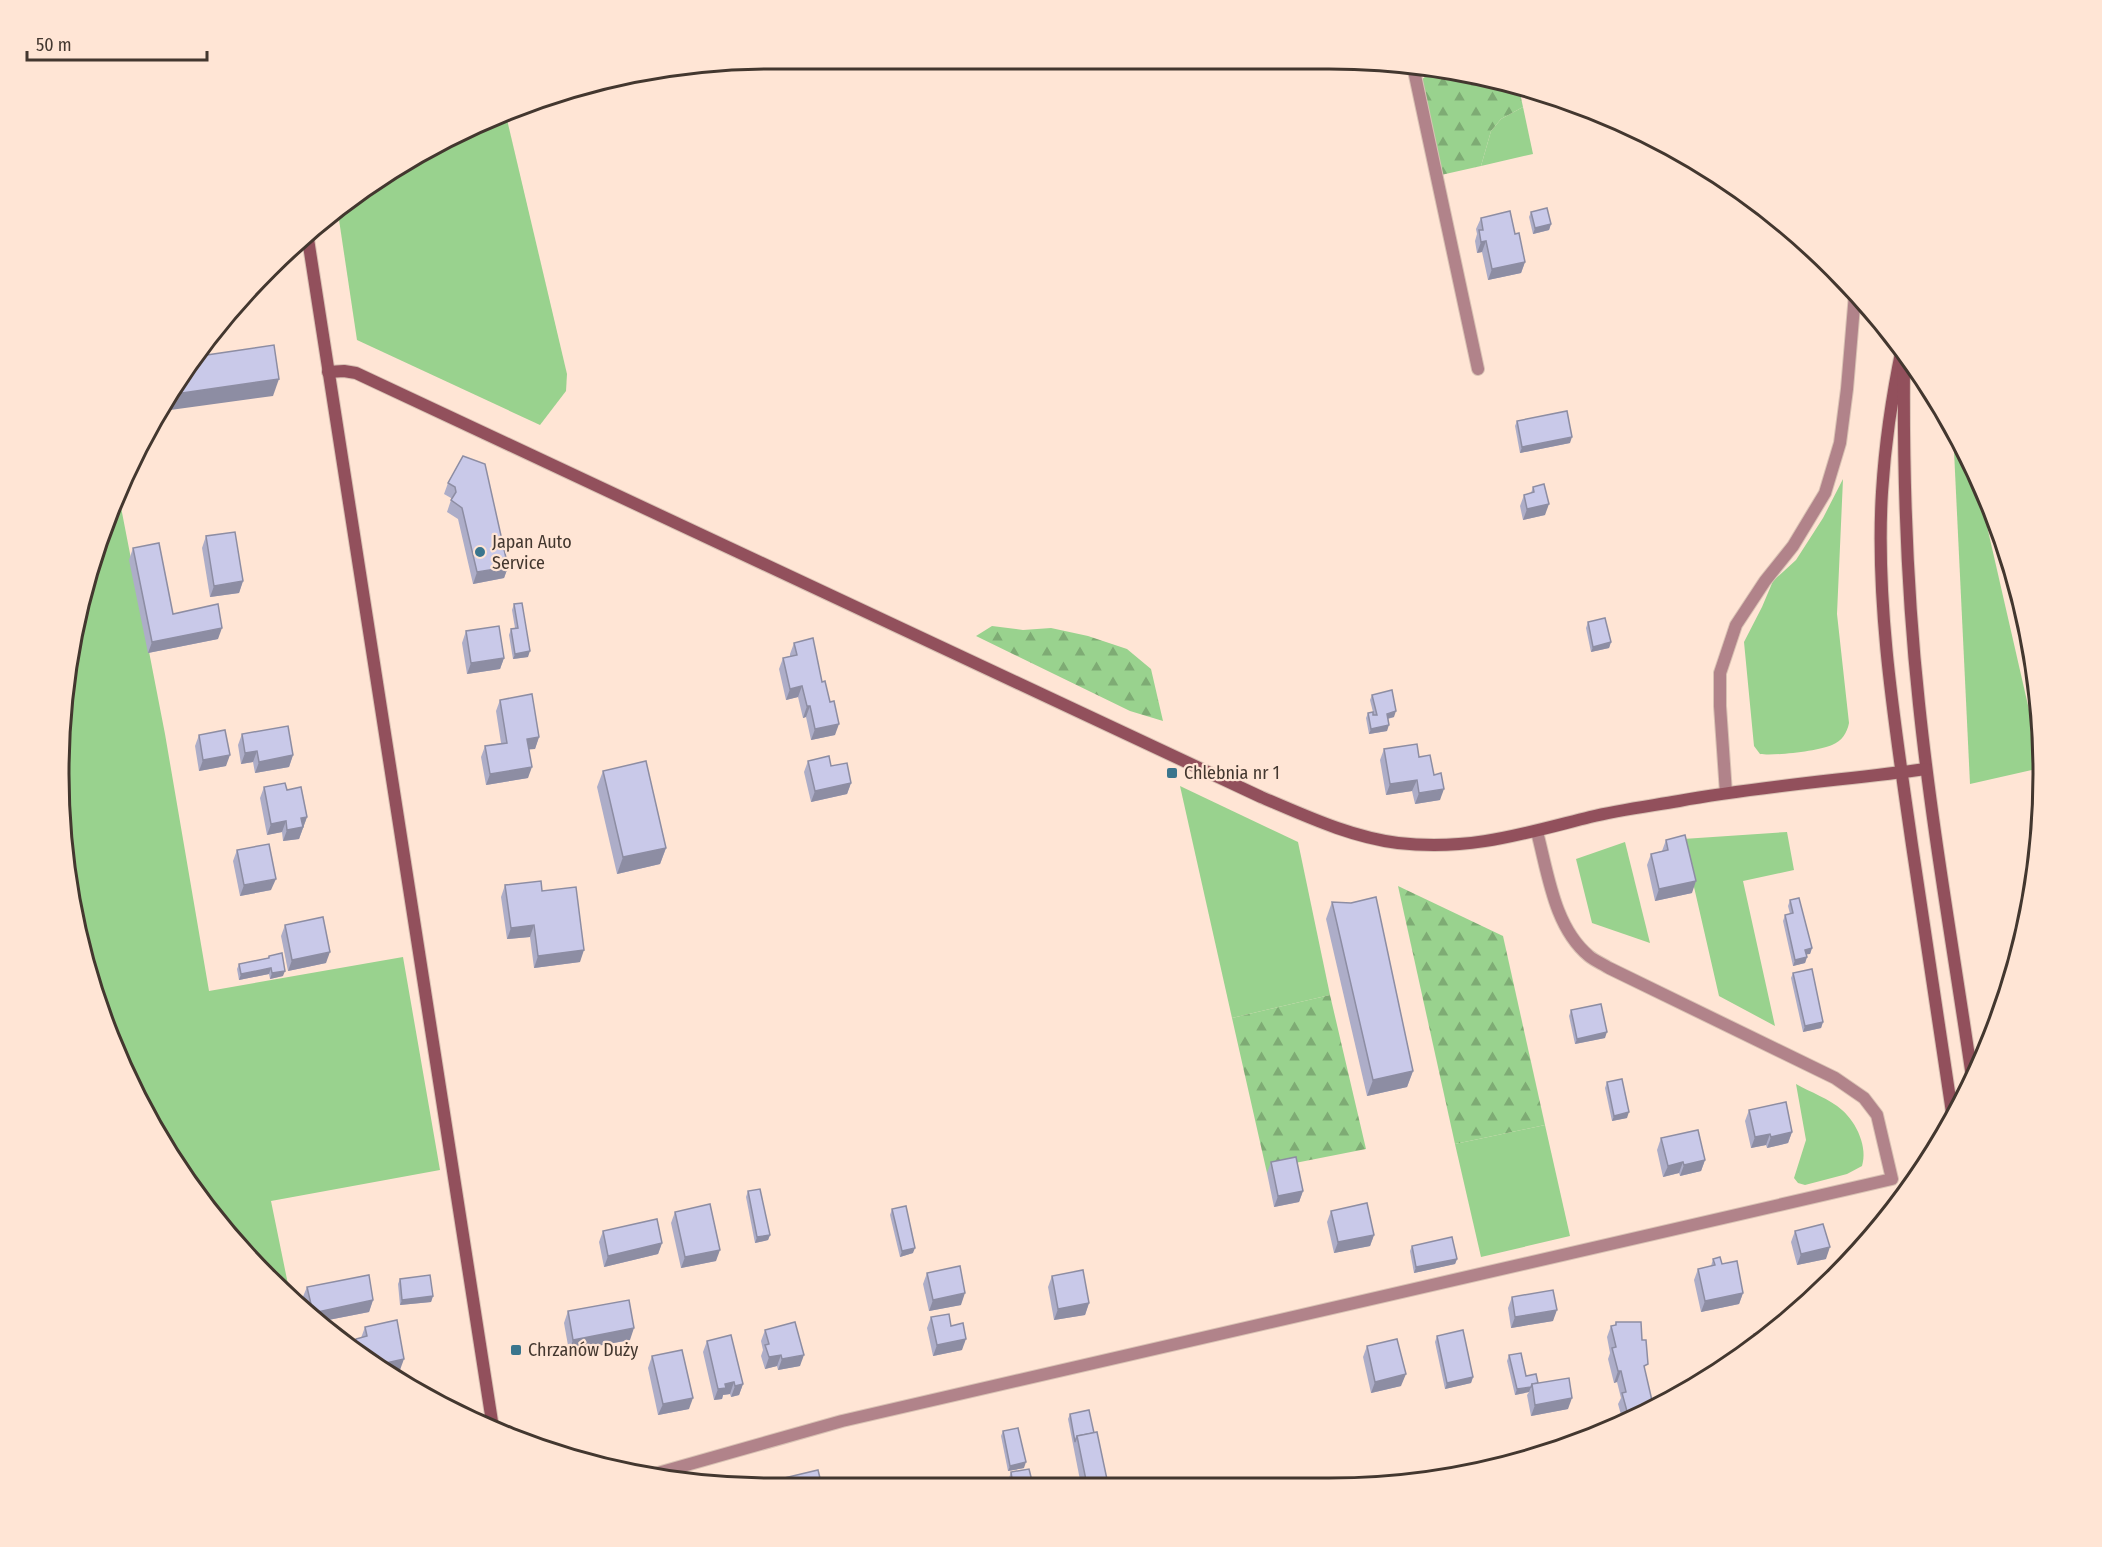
<svg xmlns="http://www.w3.org/2000/svg" width="2102" height="1547" viewBox="0 0 2102 1547" font-family="'Fira Sans Condensed',sans-serif">
  <style>
    .green { fill: #99d28e }
    .forest { fill: url(#forest-firs) }
    .lines { fill: none; stroke-linecap: round; stroke-linejoin: round }
    .lane-casing { stroke: #d9c2b4; stroke-width: 14 }
    .street-casing { stroke: #d9c2b4; stroke-width: 14 }
    .secondary-casing { stroke: #d9c2b4; stroke-width: 14 }
    .lane { stroke: #b1838a; stroke-width: 12 }
    .street { stroke: #b1838a; stroke-width: 12 }
    .secondary { stroke: #92505c; stroke-width: 12 }
    .wall { fill: #adadc8 }
    .shaded-wall { fill: #8d8da3 }
    .building { fill: #c9c9e9; stroke: #8d8da3; stroke-width: 1.5 }
    .poi-dot { fill: #3a758d; stroke: #ffe5d5; stroke-width: 2 }
    .labels { text-anchor: middle; dominant-baseline: central; stroke-width: 4.5; stroke-linejoin: round; paint-order: stroke }
    .poi-label { font-size: 18px; fill: #43372f; stroke: #ffe5d5; text-anchor: start }
    .rim { fill: none; stroke: #43372f; stroke-width: 3 }
  </style>
  <defs>
    <pattern id="forest-firs" width="22" height="20" patternUnits="userSpaceOnUse" patternTransform="scale(1.5)"><rect width="22" height="20" fill="#99d28e"/><path d="M5 1l3.5 6h-7zM16 11l3.5 6h-7z" fill="#7eab74"/></pattern>
  </defs>
  <rect width="100%" height="100%" fill="#ffe5d5"/>
  <g class="green">
    <path d="M1523,107L1533,154L1481,166L1491,131L1501,119Z"/>
    <path d="M505,111L567,374L566,391L540,425L357,340L338,213L377,179Z"/>
    <path d="M1953,430L1973,465L2041,762V768L1970,784Z"/>
    <path d="M1843,479L1837,614L1849,723C1847,733 1842,741 1832,745C1819,751 1775,756 1760,754L1754,746L1744,642L1762,607L1773,581L1796,560L1823,518Z"/>
    <path d="M119,497L165,734L209,991L403,957L440,1170L271,1201L291,1299L206,1209L113,1047L65,866L60,727L72,634Z"/>
    <path d="M1180,786L1298,842L1330,995L1232,1018Z"/>
    <path d="M1787,832L1794,870L1743,881L1775,1026L1719,996L1683,839Z"/>
    <path d="M1625,842L1650,943L1592,923L1576,859Z"/>
    <path d="M1796,1084C1810,1092 1830,1099 1842,1110C1857,1123 1868,1148 1862,1166L1847,1174L1805,1185L1798,1183L1794,1178L1806,1140Z"/>
    <path d="M1545,1125L1570,1236L1481,1257L1455,1144Z"/>
  </g>
  <g class="forest">
    <path d="M1434,70L1518,84L1523,107L1501,119L1491,131L1481,166L1441,175L1421,80Z"/>
    <path d="M992,626L1023,630L1051,628L1088,636L1127,649L1151,669L1163,721L1130,711L976,636Z"/>
    <path d="M1398,886L1503,936L1545,1125L1455,1144Z"/>
    <path d="M1330,995L1366,1149L1295,1163L1267,1173L1232,1018Z"/>
  </g>
  <g class="lines">
    <defs>
      <path id="lane" d="M1726,793L1720,706V673L1736,625L1765,581L1793,546L1825,493L1840,443L1847,389L1855,294"/>
      <g id="street">
        <path d="M1413,66L1478,369"/>
        <path d="M658,1473L842,1421L1892,1179L1877,1115L1864,1098L1835,1078L1609,968C1603,964 1595,961 1589,956C1554,927 1548,873 1537,832"/>
      </g>
      <g id="secondary">
        <path d="M308,239L493,1428"/>
        <path d="M1902,348C1892,396 1885,443 1882,492C1875,606 1896,732 1912,845C1926,936 1940,1027 1953,1119"/>
        <path d="M1904,364C1903,476 1907,593 1919,704C1932,829 1954,953 1972,1077"/>
        <path d="M328,372L344,371L356,373L1261,797C1306,816 1350,837 1398,843C1470,851 1522,834 1590,817C1619,810 1650,806 1679,801C1761,786 1844,780 1926,769"/>
      </g>
    </defs>
    <use href="#lane" class="lane-casing"/>
    <use href="#street" class="street-casing"/>
    <use href="#secondary" class="secondary-casing"/>
    <use href="#lane" class="lane"/>
    <use href="#street" class="street"/>
    <use href="#secondary" class="secondary"/>
  </g>
  <g class="wall">
    <path d="M1531,212L1551,224L1549,230L1533,234L1529,217Z"/>
    <path d="M1481,218L1515,234L1525,262L1521,273L1488,280L1482,252L1477,253L1475,241L1477,234L1476,229Z"/>
    <path d="M1517,421L1570,443L1520,453L1515,426Z"/>
    <path d="M463,456L508,567L504,578L473,584L458,519L447,512L451,500V498L444,494L448,483Z"/>
    <path d="M1533,487L1545,515L1523,520L1520,506L1524,495L1531,493Z"/>
    <path d="M206,536L243,581L239,593L210,597L202,548Z"/>
    <path d="M133,548L173,614L218,639L148,653L129,560Z"/>
    <path d="M514,604L528,657L513,659L509,635L511,629L515,628L512,610Z"/>
    <path d="M1588,622L1611,642L1609,648L1591,652L1586,628Z"/>
    <path d="M466,631L504,658L500,669L467,674L462,643Z"/>
    <path d="M794,643L822,682L835,735L811,740L806,717L803,718L798,697L786,700L779,669L783,658L790,656V654Z"/>
    <path d="M1372,695L1394,717L1388,719L1387,731L1369,734L1366,718L1368,713L1373,712L1370,700Z"/>
    <path d="M500,700L539,737L535,749H529L528,778L486,785L481,757L485,746L501,743L496,711Z"/>
    <path d="M242,734L293,755L289,767L255,773L253,762L241,764L238,745Z"/>
    <path d="M199,735L226,766L199,771L195,746Z"/>
    <path d="M1384,749L1419,757L1434,775L1440,800L1415,804L1412,791L1386,795L1380,760Z"/>
    <path d="M808,761L831,766L851,783L847,794L811,802L804,772Z"/>
    <path d="M603,771L666,848L660,864L617,874L597,787Z"/>
    <path d="M264,787L287,790L307,817L299,839L283,841L282,832L267,835L260,798Z"/>
    <path d="M1666,840L1692,893L1655,901L1647,865L1651,854L1662,851Z"/>
    <path d="M237,850L271,890L240,896L233,861Z"/>
    <path d="M505,885L542,891L580,962L534,968L530,937L507,939L501,897Z"/>
    <path d="M1790,900L1812,948L1810,954H1806L1807,957L1805,963L1793,966L1783,921L1785,915L1790,914L1788,906Z"/>
    <path d="M1332,902L1413,1071L1407,1087L1367,1096L1326,919Z"/>
    <path d="M285,925L326,963L288,971L281,936Z"/>
    <path d="M269,956L283,976L270,979L269,974L239,980L237,969L239,964L268,958Z"/>
    <path d="M1793,973L1823,1022L1821,1028L1803,1032L1791,978Z"/>
    <path d="M1571,1010L1605,1038L1575,1044L1569,1016Z"/>
    <path d="M1607,1082L1627,1118L1612,1121L1605,1088Z"/>
    <path d="M1749,1110L1792,1132L1788,1143L1767,1148L1766,1145L1751,1148L1745,1121Z"/>
    <path d="M1661,1138L1705,1160L1701,1171L1680,1176L1679,1173L1663,1177L1657,1150Z"/>
    <path d="M1271,1162L1303,1191L1299,1202L1274,1207L1267,1173Z"/>
    <path d="M748,1191L770,1235L768,1240L755,1243L746,1197Z"/>
    <path d="M892,1209L913,1253L900,1257L890,1215Z"/>
    <path d="M1331,1211L1374,1235L1370,1246L1334,1253L1327,1222Z"/>
    <path d="M675,1212L716,1261L681,1268L671,1223Z"/>
    <path d="M603,1231L662,1243L658,1254L604,1267L599,1242Z"/>
    <path d="M1795,1231L1826,1259L1797,1265L1791,1242Z"/>
    <path d="M1412,1246L1457,1259L1455,1264L1414,1273L1410,1251Z"/>
    <path d="M1713,1259L1722,1264L1743,1293L1739,1304L1701,1312L1694,1280L1698,1269L1711,1266Z"/>
    <path d="M927,1273L961,1305L929,1311L923,1284Z"/>
    <path d="M1052,1276L1089,1303L1085,1315L1054,1320L1048,1287Z"/>
    <path d="M400,1279L433,1296L431,1302L400,1305L398,1284Z"/>
    <path d="M307,1287L373,1300L369,1312L318,1322L306,1314L302,1299Z"/>
    <path d="M1512,1297L1553,1321L1511,1328L1508,1308Z"/>
    <path d="M568,1311L630,1340L569,1351L564,1323Z"/>
    <path d="M931,1317L951,1326L962,1350L933,1356L927,1328Z"/>
    <path d="M1616,1322L1642,1340L1645,1372L1653,1405L1623,1422L1618,1404L1621,1398L1617,1382L1614,1383L1608,1359L1610,1353L1607,1337L1611,1326L1615,1325Z"/>
    <path d="M365,1327L400,1370L388,1373L352,1347L356,1339L361,1338Z"/>
    <path d="M765,1330L800,1366L778,1370L777,1366L765,1369L761,1356L763,1350L761,1341Z"/>
    <path d="M1754,1334L1764,1341L1753,1347L1752,1340Z"/>
    <path d="M1437,1336L1473,1377L1471,1383L1445,1389L1435,1342Z"/>
    <path d="M707,1341L743,1384L739,1395L731,1397L730,1394L723,1395L722,1399L714,1400L703,1352Z"/>
    <path d="M1367,1346L1401,1386L1371,1393L1363,1357Z"/>
    <path d="M1509,1355L1526,1376L1538,1383L1568,1409L1531,1416L1527,1395L1529,1392L1515,1395L1507,1361Z"/>
    <path d="M652,1356L689,1409L658,1415L648,1368Z"/>
    <path d="M1070,1414L1094,1433L1108,1484L1081,1485L1068,1419Z"/>
    <path d="M1003,1431L1024,1468L1008,1471L1001,1436Z"/>
    <path d="M1011,1472L1033,1485H1010L1009,1478Z"/>
    <path d="M784,1478L822,1486L781,1487Z"/>
  </g>
  <g class="shaded-wall">
    <path d="M1551,224L1549,230L1533,234L1535,228Z"/>
    <path d="M1486,241L1482,252L1477,253L1481,242Z"/>
    <path d="M1525,262L1521,273L1488,280L1492,269Z"/>
    <path d="M279,379L273,396L163,411L175,394Z"/>
    <path d="M146,436H152L148,447L138,448Z"/>
    <path d="M1572,437L1570,443L1520,453L1522,447Z"/>
    <path d="M1549,504L1545,515L1523,520L1527,509Z"/>
    <path d="M508,567L504,578L473,584L477,572Z"/>
    <path d="M243,581L239,593L210,597L214,586Z"/>
    <path d="M222,628L218,639L148,653L152,642Z"/>
    <path d="M1611,642L1609,648L1591,652L1593,647Z"/>
    <path d="M530,651L528,657L513,659L515,654Z"/>
    <path d="M504,658L500,669L467,674L471,663Z"/>
    <path d="M802,686L798,697L786,700L790,689Z"/>
    <path d="M807,706H810L806,717L803,718Z"/>
    <path d="M1396,711L1394,717L1385,719L1387,714Z"/>
    <path d="M839,724L835,735L811,740L815,729Z"/>
    <path d="M1389,725L1387,731L1369,734L1371,729Z"/>
    <path d="M539,737L535,749L523,750L527,739Z"/>
    <path d="M257,751L253,762L241,764L245,753Z"/>
    <path d="M230,755L226,766L199,771L203,760Z"/>
    <path d="M293,755L289,767L255,773L259,762Z"/>
    <path d="M532,767L528,778L486,785L490,774Z"/>
    <path d="M1417,780L1412,791L1386,795L1390,784Z"/>
    <path d="M851,783L847,794L811,802L815,791Z"/>
    <path d="M1444,789L1440,800L1415,804L1419,793Z"/>
    <path d="M307,817L299,839L283,841L287,830L301,818Z"/>
    <path d="M286,821L282,832L267,835L271,824Z"/>
    <path d="M666,848L660,864L617,874L623,857Z"/>
    <path d="M276,879L271,890L240,896L244,885Z"/>
    <path d="M1696,881L1692,893L1655,901L1659,889Z"/>
    <path d="M534,925L530,937L507,939L511,928Z"/>
    <path d="M1812,948L1810,954L1803,955L1805,950Z"/>
    <path d="M584,950L580,962L534,968L538,956Z"/>
    <path d="M330,952L326,963L288,971L292,960Z"/>
    <path d="M1807,957L1805,963L1793,966L1795,960Z"/>
    <path d="M271,968L269,974L239,980L241,974Z"/>
    <path d="M285,971L283,976L270,979L272,973Z"/>
    <path d="M1823,1022L1821,1028L1803,1032L1805,1026Z"/>
    <path d="M1607,1032L1605,1038L1575,1044L1577,1039Z"/>
    <path d="M1413,1071L1407,1087L1367,1096L1373,1080Z"/>
    <path d="M1629,1112L1627,1118L1612,1121L1614,1116Z"/>
    <path d="M1792,1132L1788,1143L1767,1148L1771,1137Z"/>
    <path d="M1770,1134L1766,1145L1751,1148L1755,1137Z"/>
    <path d="M1705,1160L1701,1171L1680,1176L1684,1165Z"/>
    <path d="M1683,1162L1679,1173L1663,1177L1668,1166Z"/>
    <path d="M1303,1191L1299,1202L1274,1207L1278,1196Z"/>
    <path d="M770,1235L768,1240L755,1243L757,1237Z"/>
    <path d="M1374,1235L1370,1246L1334,1253L1338,1242Z"/>
    <path d="M662,1243L658,1254L604,1267L608,1256Z"/>
    <path d="M1830,1247L1826,1259L1797,1265L1801,1254Z"/>
    <path d="M915,1248L913,1253L900,1257L902,1251Z"/>
    <path d="M720,1250L716,1261L681,1268L685,1257Z"/>
    <path d="M1457,1259L1455,1264L1414,1273L1416,1267Z"/>
    <path d="M965,1293L961,1305L929,1311L933,1300Z"/>
    <path d="M1743,1293L1739,1304L1701,1312L1705,1301Z"/>
    <path d="M433,1296L431,1302L400,1305L402,1300Z"/>
    <path d="M373,1300L369,1312L318,1322L311,1317L313,1313Z"/>
    <path d="M1089,1303L1085,1315L1054,1320L1058,1309Z"/>
    <path d="M1557,1310L1553,1321L1511,1328L1515,1317Z"/>
    <path d="M634,1328L630,1340L569,1351L573,1340Z"/>
    <path d="M966,1339L962,1350L933,1356L937,1345Z"/>
    <path d="M781,1355L777,1366L765,1369L769,1357Z"/>
    <path d="M804,1355L800,1366L778,1370L782,1359Z"/>
    <path d="M404,1359L400,1370L388,1373L377,1365Z"/>
    <path d="M1618,1371H1621L1617,1382L1614,1383Z"/>
    <path d="M1406,1374L1401,1386L1371,1393L1375,1382Z"/>
    <path d="M1473,1377L1471,1383L1445,1389L1447,1383Z"/>
    <path d="M734,1382L730,1394L723,1395L722,1399L714,1400L718,1389L725,1384Z"/>
    <path d="M743,1384L739,1395L731,1397L735,1386Z"/>
    <path d="M1531,1387L1529,1392L1515,1395L1517,1389Z"/>
    <path d="M693,1398L689,1409L658,1415L663,1404Z"/>
    <path d="M1572,1398L1568,1409L1531,1416L1535,1405Z"/>
    <path d="M1639,1413L1626,1420L1628,1415Z"/>
    <path d="M1026,1462L1024,1468L1008,1471L1010,1466Z"/>
  </g>
  <g class="building">
    <path d="M1547,208L1551,224L1535,228L1531,212Z"/>
    <path d="M1510,211L1515,234L1519,233L1525,262L1492,269L1486,241L1481,242L1479,230H1483L1481,218Z"/>
    <path d="M274,345L279,379L175,394L200,356Z"/>
    <path d="M1567,411L1572,437L1522,447L1517,421Z"/>
    <path d="M151,429L152,436H146Z"/>
    <path d="M463,456L485,464L508,567L477,572L462,508L451,500L456,492L455,487L448,483Z"/>
    <path d="M1544,484L1549,504L1527,509L1524,495L1534,492L1533,487Z"/>
    <path d="M235,532L243,581L214,586L206,536Z"/>
    <path d="M159,543L173,614L218,604L222,628L152,642L133,548Z"/>
    <path d="M522,603L530,651L515,654L511,629L518,628L514,604Z"/>
    <path d="M1605,618L1611,642L1593,647L1588,622Z"/>
    <path d="M499,626L504,658L471,663L466,631Z"/>
    <path d="M813,638L822,682L825,681L830,702L834,701L839,724L815,729L810,706H807L802,686L790,689L783,658L797,655L794,643Z"/>
    <path d="M1392,690L1396,711L1387,714L1389,725L1371,729L1368,713L1373,712V715H1377L1372,695Z"/>
    <path d="M532,694L539,737L527,739L532,767L490,774L485,746L507,743L500,700Z"/>
    <path d="M288,726L293,755L259,762L257,751L245,753L242,734Z"/>
    <path d="M225,730L230,755L203,760L199,735Z"/>
    <path d="M1417,744L1419,757L1430,755L1434,775L1441,773L1444,789L1419,793L1417,780L1390,784L1384,749Z"/>
    <path d="M829,756L831,766L847,763L851,783L815,791L808,761Z"/>
    <path d="M646,761L666,848L623,857L603,771Z"/>
    <path d="M285,783L287,790L301,787L307,817L301,818L303,827L287,830L286,821L271,824L264,787Z"/>
    <path d="M1685,835L1696,881L1659,889L1651,854L1668,850L1666,840Z"/>
    <path d="M269,844L276,879L244,885L237,850Z"/>
    <path d="M541,881L542,891L576,887L584,950L538,956L534,925L511,928L505,885Z"/>
    <path d="M1376,897L1413,1071L1373,1080L1332,902L1351,903Z"/>
    <path d="M1799,898L1812,948L1805,950L1807,957L1795,960L1785,915L1793,913L1790,900Z"/>
    <path d="M323,917L330,952L292,960L285,925Z"/>
    <path d="M282,953L285,971L272,973L271,968L241,974L239,964L269,958V956Z"/>
    <path d="M1812,969L1823,1022L1805,1026L1793,973Z"/>
    <path d="M1601,1004L1607,1032L1577,1039L1571,1010Z"/>
    <path d="M1622,1079L1629,1112L1614,1116L1607,1082Z"/>
    <path d="M1786,1102L1792,1132L1771,1137L1770,1134L1755,1137L1749,1110Z"/>
    <path d="M1698,1130L1705,1160L1684,1165L1683,1162L1668,1166L1661,1138Z"/>
    <path d="M1296,1157L1303,1191L1278,1196L1271,1162Z"/>
    <path d="M760,1189L770,1235L757,1237L748,1191Z"/>
    <path d="M1367,1203L1374,1235L1338,1242L1331,1211Z"/>
    <path d="M710,1204L720,1250L685,1257L675,1212Z"/>
    <path d="M906,1206L915,1248L902,1251L892,1209Z"/>
    <path d="M657,1219L662,1243L608,1256L603,1231Z"/>
    <path d="M1823,1224L1830,1247L1801,1254L1795,1231Z"/>
    <path d="M1452,1237L1457,1259L1416,1267L1412,1246Z"/>
    <path d="M1720,1257L1722,1264L1737,1261L1743,1293L1705,1301L1698,1269L1715,1265L1713,1259Z"/>
    <path d="M960,1266L965,1293L933,1300L927,1273Z"/>
    <path d="M1083,1270L1089,1303L1058,1309L1052,1276Z"/>
    <path d="M369,1275L373,1300L313,1313L307,1287Z"/>
    <path d="M430,1275L433,1296L402,1300L400,1279Z"/>
    <path d="M1553,1290L1557,1310L1515,1317L1512,1297Z"/>
    <path d="M629,1300L634,1328L573,1340L568,1311Z"/>
    <path d="M949,1314L951,1326L963,1323L966,1339L937,1345L931,1317Z"/>
    <path d="M397,1320L404,1359L377,1365L358,1351L356,1339L367,1336L365,1327Z"/>
    <path d="M795,1322L804,1355L782,1359L781,1355L769,1357L765,1345L769,1344L765,1330Z"/>
    <path d="M1616,1322H1641L1642,1340H1646L1648,1364L1644,1366L1653,1405L1639,1413L1628,1415L1622,1393L1626,1392L1621,1371H1618L1612,1348L1616,1347L1611,1326L1616,1325Z"/>
    <path d="M1463,1330L1473,1377L1447,1383L1437,1336Z"/>
    <path d="M1771,1330L1772,1333L1764,1341L1755,1345L1754,1334Z"/>
    <path d="M731,1335L743,1384L735,1386L734,1382L725,1384L726,1388L718,1389L707,1341Z"/>
    <path d="M1397,1339L1406,1374L1375,1382L1367,1346Z"/>
    <path d="M682,1350L693,1398L663,1404L652,1356Z"/>
    <path d="M1521,1353L1526,1376L1536,1374L1538,1383L1532,1384L1531,1387L1517,1389L1509,1355Z"/>
    <path d="M1569,1378L1572,1398L1535,1405L1532,1384Z"/>
    <path d="M1089,1410L1094,1433L1077,1436L1075,1442L1070,1414Z"/>
    <path d="M1018,1428L1026,1462L1010,1466L1003,1431Z"/>
    <path d="M1097,1432L1108,1484L1087,1485L1077,1436Z"/>
    <path d="M1029,1469L1033,1485H1013L1011,1472Z"/>
    <path d="M818,1470L822,1486L786,1487L784,1478Z"/>
  </g>
  <g class="poi-dot">
    <circle cx="480" cy="552" r="6"/>
    <rect x="1166" y="767" width="12" height="12" rx="3"/>
    <rect x="510" y="1344" width="12" height="12" rx="3"/>
  </g>
  <g class="labels">
    <g class="poi-label">
      <text x="492" y="542">Japan Auto<tspan x="492" dy="21">Service</tspan></text>
      <text x="1184" y="773">Chlebnia nr 1</text>
      <text x="528" y="1350">Chrzanów Duży</text>
    </g>
  </g>
  <path d="M0 0H2102V1547H0ZM773 69H1329A704 704 0 0 1 2033 773V774A704 704 0 0 1 1329 1478H773A704 704 0 0 1 69 774V773A704 704 0 0 1 773 69Z" fill="#ffe5d5" fill-rule="evenodd"/>
  <path class="rim" d="M773 69H1329A704 704 0 0 1 2033 773V774A704 704 0 0 1 1329 1478H773A704 704 0 0 1 69 774V773A704 704 0 0 1 773 69Z"/>
  <path d="M27 51v9h180v-9" fill="none" stroke="#43372f" stroke-width="3"/>
  <text x="36" y="51" font-size="18" fill="#43372f" stroke="#ffe5d5" stroke-width="4.5" paint-order="stroke">50 m</text>
</svg>
